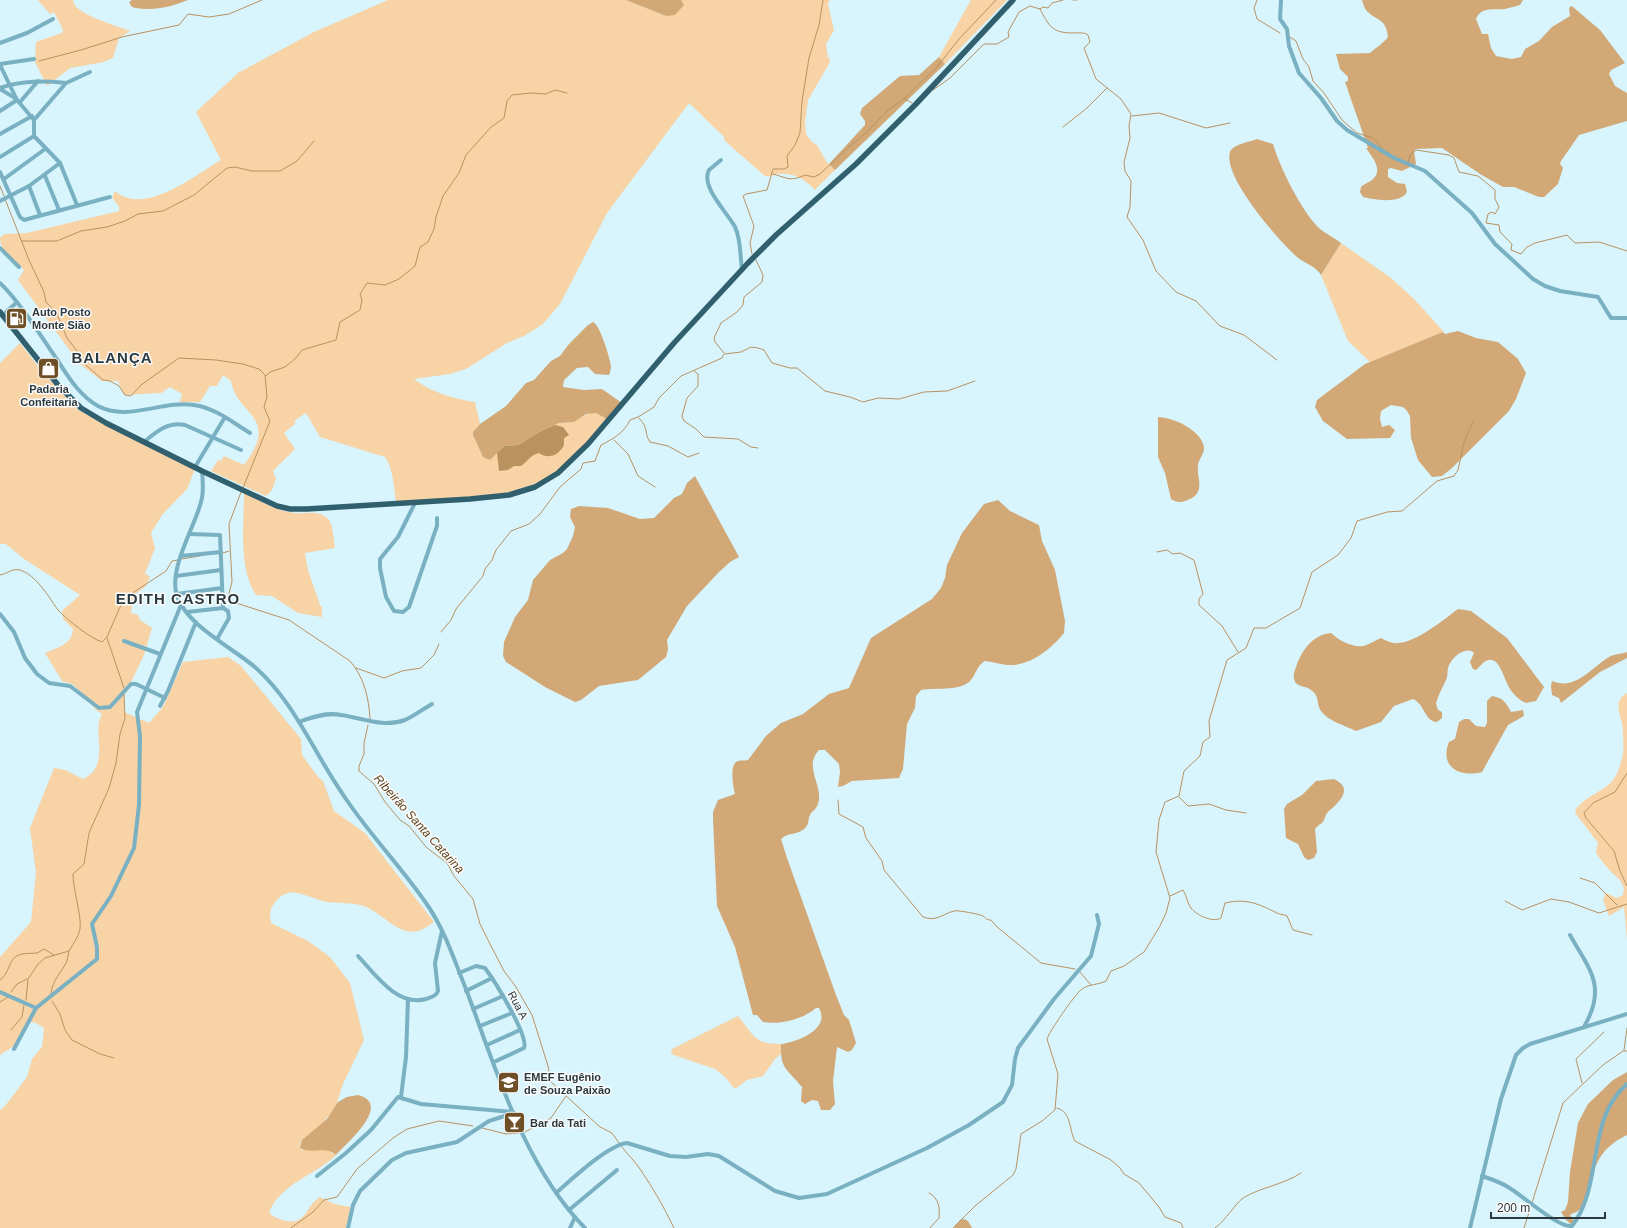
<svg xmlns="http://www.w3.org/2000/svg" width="1627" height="1228" viewBox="0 0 1627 1228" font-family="Helvetica,sans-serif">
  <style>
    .green { fill: #f8d3a6 }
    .forest { fill: #d1a876 }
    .water { fill: #b99260 }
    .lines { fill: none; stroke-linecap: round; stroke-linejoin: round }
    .stream { stroke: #b99260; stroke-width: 1 }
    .minor { stroke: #79b1c3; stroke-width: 4 }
    .highway { stroke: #305f6e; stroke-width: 5.5 }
    .labels { text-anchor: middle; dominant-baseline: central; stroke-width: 3; stroke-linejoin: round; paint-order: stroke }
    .poi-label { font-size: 11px; font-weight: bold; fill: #2c3a3f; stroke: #fbfbfb; text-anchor: start }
    .street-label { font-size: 11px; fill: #2c3a3f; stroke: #fbfbfb }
    .water-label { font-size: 12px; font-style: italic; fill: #5e411a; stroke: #fbfbfb }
    .district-label { font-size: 15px; font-weight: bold; letter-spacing: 1px; fill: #2c3a3f; stroke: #fbfbfb }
  </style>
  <rect width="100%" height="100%" fill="#d8f4fd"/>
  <g class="green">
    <path d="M38,0H73C73,14 118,26 130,31L119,38L113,58L104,62L70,68L47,86L35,62L36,42L62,33L63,30L54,12L50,14Z"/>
    <path d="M388,0H626L666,16L683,5L681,0H830L828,4L834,30L826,44L828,58H830L829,64L808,100L805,122L806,134L812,142L817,145L826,161L835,170L815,190C805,179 793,172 778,174C773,175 770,177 765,176L725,141L724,137L689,103L607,213L560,304L543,324L524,336L507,343L466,369L450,374L414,379C431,392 454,399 475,402L480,424L473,432V435L482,455C496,452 510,448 523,442C536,436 545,427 559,423C564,422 570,423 574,421C587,415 594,407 607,419C590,438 573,460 551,475C511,502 444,498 396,502C394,488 393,468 385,457L320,437L306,413L294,421L296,423L284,433L295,449L273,471L276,479L272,490L266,496L211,471L218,460L221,461L224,456L244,465C281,415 237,417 231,381L223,375L217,386H210L200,402H180L182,394L170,387L161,393L124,395L118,381H102L79,363L18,280L24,270C15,260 0,252 0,238L4,234L27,233L119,211V206L112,198L115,191C144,217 195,175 221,160L196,112L238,73L314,32Z"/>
    <path d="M971,0H1007L945,64L939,57Z"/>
    <path d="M1341,243L1391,278L1414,299L1444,332L1370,362L1348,341L1321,275Z"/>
    <path d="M20,343L44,374L77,409L101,423L195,469L187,489L162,515L151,533L155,548L145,574L150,576L146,586L134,595L131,613L138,615L140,620L152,628L144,655L124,697V712L149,723L163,707L183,662L228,657L241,666L301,739L302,755L318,777L323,781L334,811L365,833L434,922C425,928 418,934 406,931C392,927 379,912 364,906C351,902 340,904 327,902C308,899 291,883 276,901C270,908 269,914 271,923L308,941L330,957L350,983L364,1040L343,1084L335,1109L318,1128L300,1143L302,1150H327L336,1155C316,1175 279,1184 269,1213C275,1218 279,1219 286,1221C307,1225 305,1206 320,1197L334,1204L351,1207L346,1228H0V1110L5,1106L27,1077L32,1059L42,1047L44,1028L36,1023L27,1021L14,1046L0,1055V957L31,922L36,873L30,828L54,768L65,770L83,779C87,777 93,773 95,769C105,752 93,730 102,714L96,710L79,690L72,684L62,681L45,653C56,648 73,644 73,629L63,619L62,611L80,595L24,559L6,544H0V363Z"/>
    <path d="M244,493C261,501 275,511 295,513C307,514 317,510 327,518C334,524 333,539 335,548L305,553L308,570L320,605L322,607V617L298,613L272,596L256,595C238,568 244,524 244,493Z"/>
    <path d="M1627,693V939L1624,907L1609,916L1603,900L1606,893L1617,898L1623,895L1624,888L1620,880L1610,871L1598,856L1596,852L1598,843L1576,814L1575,810C1596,785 1615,796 1623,754C1624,749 1623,728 1622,723C1619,712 1614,700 1627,693Z"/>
    <path d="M738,1016C755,1036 753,1044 781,1044V1054L775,1059L763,1076L747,1080L735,1089L724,1076L715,1069L671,1054L672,1049Z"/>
  </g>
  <g class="forest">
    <path d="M132,0H188C171,7 150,12 132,7L129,2Z"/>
    <path d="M626,0H681L684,5L675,15L666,16Z"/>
    <path d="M1362,0H1523L1520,5C1515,6 1510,8 1505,9C1494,10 1481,6 1476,19L1482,34H1488L1491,48L1496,56L1512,59L1521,57L1525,49L1539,41L1552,27L1570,16L1569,8L1571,6L1573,7L1600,30L1625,63L1611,70L1609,74L1615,86L1627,93V121L1579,135L1561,161L1560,164L1563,168L1558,184L1544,197H1539L1514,187H1503L1480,174L1442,148L1416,149L1414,151L1416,164L1402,171L1391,168L1388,169V177L1397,183L1405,184L1407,192C1400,204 1375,200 1363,197L1360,192L1361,187C1365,183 1371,182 1374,178C1383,168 1371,156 1366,148H1368L1345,82L1348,81V77L1340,69L1336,54L1370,53C1376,47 1383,44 1388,37C1386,19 1379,22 1368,12C1365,10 1363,4 1362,0Z"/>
    <path d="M939,57L945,64L835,170L829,164L865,125V121L860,114L862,108L900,76L919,75Z"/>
    <path d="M1257,139L1273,144C1280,168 1302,212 1320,229C1326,234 1335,238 1341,243L1321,275C1317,267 1304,263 1297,257C1279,241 1222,176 1230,152C1233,144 1250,142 1257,139Z"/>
    <path d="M593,322C600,324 610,359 611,366C611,369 610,372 609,375L595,374L588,367L577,368L564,380L563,387L584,390L602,389L622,403L607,419L596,413L586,414L574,422L559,423L539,432L519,445L504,446L490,460L483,457L473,435V432L480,424L506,406L526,383L534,380L551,361L560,356L569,344L588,325Z"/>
    <path d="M1458,331L1476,338L1498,342L1518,359L1526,373L1516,399L1509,411L1452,468L1442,476L1432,477L1418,460L1411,438L1410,416L1407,411L1403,407L1391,405L1381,411L1380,419L1382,427L1389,425L1395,430L1390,438L1347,439L1323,421L1315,407L1317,400L1365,364L1443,332L1445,334Z"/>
    <path d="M1158,417C1173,417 1203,431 1204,448C1204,455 1199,458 1198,465C1196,478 1208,494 1185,501C1180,503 1175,502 1171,499L1165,473L1158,457Z"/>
    <path d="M695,476L739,557L730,562L719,572L687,606L667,640L668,649L666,657L638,680L599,686L581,700L575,702L545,687L506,662L503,656L504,642L515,617L528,600L533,580L550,560L563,553L567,549L573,536L575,527L570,517L571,509L579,506L608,508L640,519L654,518L674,498L682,494L687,483Z"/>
    <path d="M998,500L1010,511L1039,525L1042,541L1055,570L1065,621L1064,633C1053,647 1035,662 1015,665C1005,666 995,662 985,661C977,665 976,675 970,681C958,692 935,687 921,690L916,696L915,708L907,724L903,769L899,778L852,781L843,786L838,787L840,772L839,764L825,750H819C804,765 821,783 819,800C817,811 812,810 810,815C808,819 809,824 806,827C800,835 788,832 781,839L787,858L836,995L844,1015L849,1020L856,1043L852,1050L848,1052L837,1047L833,1081L835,1104L830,1110H821L818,1101L812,1100L805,1104L801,1101L802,1087C788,1069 780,1070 781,1044C797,1042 831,1029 819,1008H816C803,1019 781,1025 763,1022L757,1015H753L735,947L717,906L713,819V812L718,800L735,794C733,787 729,763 738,761C741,760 744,761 748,760L766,736L781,723L803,714L829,694L849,688L871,638L932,599L941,588L945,578L947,565L962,533L984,504Z"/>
    <path d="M1458,609L1471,611L1507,638L1544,687L1536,701L1526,703C1519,700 1514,695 1510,689C1504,681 1499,650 1483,663C1481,665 1478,668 1476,670L1473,669L1470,662L1474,653C1465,645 1451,658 1448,668C1447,672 1448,676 1446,680C1442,689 1438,695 1436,704L1438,710L1442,712V718L1437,722C1424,721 1425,704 1413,699L1394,706L1381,722L1356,731C1346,726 1328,721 1321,711C1316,704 1320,696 1311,690C1307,686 1298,687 1295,682C1292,676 1295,670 1297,664C1303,649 1313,635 1331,633C1338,640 1353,648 1363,646C1369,645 1375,640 1381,638C1387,641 1392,644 1398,643C1415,643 1445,619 1458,609Z"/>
    <path d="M1627,652V658L1600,672L1561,703L1559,698L1552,695L1551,686L1552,681C1575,691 1591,668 1609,657C1614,654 1621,654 1627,652Z"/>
    <path d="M1492,696C1504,698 1506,703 1511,712L1523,710L1524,716L1508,725L1482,772C1460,778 1439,767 1449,742L1455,739L1459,722L1464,719H1469L1476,726L1485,727L1487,723V701Z"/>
    <path d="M1334,779C1355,789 1338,803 1328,812C1325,815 1325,820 1322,823C1319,825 1317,826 1315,829L1317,852L1314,858L1308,860L1304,857L1298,844L1286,838L1284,809L1287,804L1302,795L1316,781Z"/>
    <path d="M1627,1072V1135C1600,1148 1595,1164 1588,1191C1586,1198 1583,1206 1578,1211C1575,1213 1572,1213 1570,1215L1574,1221L1572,1225L1566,1220L1561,1212L1565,1210L1568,1202L1570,1172L1578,1123L1588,1104L1613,1080Z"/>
    <path d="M358,1095C393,1104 347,1143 336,1155C325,1145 312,1155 300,1148L302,1140L327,1119L338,1102L347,1097Z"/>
    <path d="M964,1219L968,1221L972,1228H954L960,1220Z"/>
  </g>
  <path class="water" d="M555,425L563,427L569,435L564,438V445C559,455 549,460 539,453C530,455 528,461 521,466H514L508,470L499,471L497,453L504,446L519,445L539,432Z"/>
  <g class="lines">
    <g class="stream">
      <path d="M1073,0H1077"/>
      <path d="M1257,0L1254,8L1257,19L1280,33"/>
      <path d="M1040,9C1049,26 1052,33 1073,33C1078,33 1084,32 1088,35L1090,42L1084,48L1096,79L1121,99L1131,114L1129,126L1130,138L1124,162L1125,171L1131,181L1130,207L1127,217L1143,240L1156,271L1176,292L1196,301L1220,326L1244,335L1277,360"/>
      <path d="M1290,37L1296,41L1303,59L1309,67L1313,81L1324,93L1342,120L1357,133L1373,138L1383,149"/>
      <path d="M39,61L81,50L122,37L179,25L188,14L209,17L229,14L262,0"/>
      <path d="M933,90L950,78L984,44H997L1009,37L1008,32L1019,12L1030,6L1040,9L1043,7L1048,8L1052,3L1063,0"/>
      <path d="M905,99L912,103"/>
      <path d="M1132,116L1159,113L1206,128L1230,123"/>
      <path d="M1063,127L1087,108L1107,88"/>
      <path d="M1408,162L1411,154L1416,150L1449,155L1454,158L1459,172L1478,176L1495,190V199L1499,207L1495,214L1492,212L1488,214L1486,223L1499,225L1500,232L1512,244L1511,250L1521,254L1527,247L1535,243L1567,235L1575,243L1599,242L1627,251"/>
      <path d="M773,174C788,178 790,182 805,175L814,177L820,174L850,146L867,132L887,111L904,99L937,67L959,39L996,0"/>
      <path d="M0,186L4,196"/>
      <path d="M5,199L29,260L44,292L46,302L57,314L67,338L77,351L80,360L103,380L110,381L119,386L125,395L131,396L141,385L179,358L216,360L243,364L259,369L265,375L267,397L264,407L270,421L243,488"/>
      <path d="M22,241H57L81,231L107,227L125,221L138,214L163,211L194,195L227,168L235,167L252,171H280L297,161L314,141"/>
      <path d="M752,254L750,243L754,226L743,196L746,194L767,190L773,169H784L788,167L787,156L795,145L800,133L802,101L809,58L819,25L823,0"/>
      <path d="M724,353L715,342L714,338L721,323L737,312L743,305L744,297L762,282L763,275L756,260"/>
      <path d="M725,354L741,352L751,347L758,348L764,350L772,363L790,368H797L825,391L850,397L863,402L878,398L899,399L924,392L947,391L975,381"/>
      <path d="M694,371L698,374V386L687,398L682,416L684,421L696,429L704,437L738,439L751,447L758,448"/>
      <path d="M266,376L270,372L285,367L296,358L302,350L336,340L340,322L360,310L362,300L360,294L367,283L385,285L399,279L415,266L420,247L428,242L434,229L436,217L443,196L459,173L466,155L491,127L504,118L507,101L512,95L531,93L546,94L555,90L567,93"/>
      <path d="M639,418C649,428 644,434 650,442L668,446L688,457L699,453"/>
      <path d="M614,440L628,454L638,476L655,487"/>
      <path d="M241,492L229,524L232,582L228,597L233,602L289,620L350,661C364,677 369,698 370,719"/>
      <path d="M1157,552L1167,550L1173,554L1180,553L1194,560L1203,594L1199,599V605L1222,626L1238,652"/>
      <path d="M223,553L229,551"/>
      <path d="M182,559L205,555"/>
      <path d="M0,575C7,574 12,568 20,570C36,575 49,597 58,610C66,619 90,638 102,642L107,637L120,607L131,594L166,571L172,561L178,560"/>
      <path d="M441,632L451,620L456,609L483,576L485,569L492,560L496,550L511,531L529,524L540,514L560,487L581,469L583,463L595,461L601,445C613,439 624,433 630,420L638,417L654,407L659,398L681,376L722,358L724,354"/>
      <path d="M107,638L124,688"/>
      <path d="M356,668L384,678L402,671L421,668L434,655L439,644"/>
      <path d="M368,725L364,743V754L359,766V771L374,784L385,802L400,820L409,826L427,848L447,863L454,876L473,899L480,924L489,942L504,971L516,987L532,1015L548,1066L551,1082L600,1127L612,1133L619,1143"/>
      <path d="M1627,773L1615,792L1593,803L1584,813L1586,818L1614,851L1620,871L1627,886"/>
      <path d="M1179,797L1188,806L1209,804L1226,810L1246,813"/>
      <path d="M838,800L839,814L863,827L866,838L882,861L884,870L923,917C937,922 942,914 954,911C958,910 979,914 983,916C986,918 986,920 991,920L996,926L1041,963L1075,969"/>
      <path d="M1580,878L1595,883L1617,905"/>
      <path d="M1170,896L1183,890C1187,896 1187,903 1191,908C1196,915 1213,923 1221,918L1225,903C1246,898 1259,904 1277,913C1280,915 1284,914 1287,916L1293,930L1312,935"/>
      <path d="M1505,901L1522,910L1551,899L1569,902L1599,913L1627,904"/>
      <path d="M1080,972L1091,985"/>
      <path d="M0,980C8,975 8,965 14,958C21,952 28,954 36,953C39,953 41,950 44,949L54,955"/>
      <path d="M11,992L17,984L27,979"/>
      <path d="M51,994C52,980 62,972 67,961C68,958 68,954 69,951C73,944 78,938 80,929C82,917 73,890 73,874L84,864L89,833L109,788L116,763L120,734L125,718L124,695"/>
      <path d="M26,1000L28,979L38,964L45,958L69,951"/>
      <path d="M52,1001L60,1014L65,1030L72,1040L100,1054L114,1058"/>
      <path d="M0,1002L8,997"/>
      <path d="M11,1030L22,1017L24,1005"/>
      <path d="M1624,1050L1627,1028"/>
      <path d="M1582,1083L1576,1059L1604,1032"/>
      <path d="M1057,1108C1072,1112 1069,1131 1075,1141L1111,1160L1120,1168L1124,1174L1139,1183L1159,1207L1165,1217L1181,1223L1183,1228"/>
      <path d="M482,1128L506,1134L519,1133"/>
      <path d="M525,1132L551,1118L566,1096"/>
      <path d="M622,1147C627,1154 635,1161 640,1169C653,1188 664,1207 674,1228"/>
      <path d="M929,1193C939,1198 940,1208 939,1218L930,1228"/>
      <path d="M1532,1203L1563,1103L1603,1065L1623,1051H1627"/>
      <path d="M291,1228L313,1212L324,1200L337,1197L357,1169L393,1138L407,1129L439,1121L473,1126"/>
      <path d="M953,1228L975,1206L1013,1175L1016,1169L1021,1134L1042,1121L1055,1110L1058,1074L1047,1039C1049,1032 1075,994 1082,989C1089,984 1098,985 1106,981L1111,971L1124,966L1144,952L1160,926L1166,913L1170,898L1156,852L1159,820L1165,802L1179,796L1184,771L1200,756L1203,742L1210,737L1209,721L1227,660L1246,648L1254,628H1266L1300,608L1312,572L1338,555L1351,538L1357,521L1387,512L1402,511L1437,481L1454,476L1458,470L1464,442L1473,422"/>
      <path d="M1215,1228C1226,1220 1235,1204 1243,1198C1261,1187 1283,1185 1301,1173"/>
      <path d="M1524,1228L1531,1206"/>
    </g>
    <g class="minor">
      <path d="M1281,0L1280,19L1287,29L1289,46L1299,73L1321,98L1337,121L1347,130L1394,158L1425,171L1472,213L1495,244L1533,279L1545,286L1560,291L1598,297L1611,318H1627"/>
      <path d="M0,43L27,33L53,19"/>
      <path d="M0,64L34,59"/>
      <path d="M0,65L17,100L34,120V136L60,163L77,205"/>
      <path d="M0,88C22,80 44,81 66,83"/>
      <path d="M0,89L15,98"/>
      <path d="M20,102L38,81"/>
      <path d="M0,111L17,100"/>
      <path d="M34,120L66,83L90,72"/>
      <path d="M0,134L32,116"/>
      <path d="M0,157L34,136"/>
      <path d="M721,160L709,170C700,187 728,213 735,227C741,239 740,256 742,269"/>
      <path d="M0,172L20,217L24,220L110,197"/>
      <path d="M45,176L59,210"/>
      <path d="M4,179L45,149"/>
      <path d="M29,186L40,215"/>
      <path d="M0,201L29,186L60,163"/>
      <path d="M0,248L19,267"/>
      <path d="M0,283C20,302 42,338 58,361C69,378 80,396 98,406C128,422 162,400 194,405C215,408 232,422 250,433"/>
      <path d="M3,315L16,303"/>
      <path d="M144,442C156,432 168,421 185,425L241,450"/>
      <path d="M195,467L225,417"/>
      <path d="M202,471C203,481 204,492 201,502C194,529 168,569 177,596C188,627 232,647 256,668C294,702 313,751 342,793C367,832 400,865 426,903C445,930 454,960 466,989C496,1069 524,1166 585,1228"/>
      <path d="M415,503L398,537L380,559V568L386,597L394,611L403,612L409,607L437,526V518"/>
      <path d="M189,534L220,535L223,608"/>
      <path d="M181,556L221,552"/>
      <path d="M176,576L221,570"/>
      <path d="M177,594L222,588"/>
      <path d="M187,612L223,608"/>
      <path d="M0,614L14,632L25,658L37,674L49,683L70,686L99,708L110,707L131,684H136L165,698"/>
      <path d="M217,639L229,618L228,611L223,608"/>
      <path d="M124,641L160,654"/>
      <path d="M160,706L168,691L196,622"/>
      <path d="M299,722C312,717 327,712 341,715C363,718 383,728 405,720C414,716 423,709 432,704"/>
      <path d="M1570,935C1589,969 1607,986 1585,1025"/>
      <path d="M358,956C375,974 397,1007 426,999C432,997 436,996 438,991L435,963L442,931"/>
      <path d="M459,973L476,966L485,968C494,980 529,1036 524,1048L494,1062"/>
      <path d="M466,991L492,978"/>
      <path d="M0,992L36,1008"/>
      <path d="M473,1009L503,996"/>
      <path d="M480,1026L512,1013"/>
      <path d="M487,1045L520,1030"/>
      <path d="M14,1049L36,1008L97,959V947L92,924L111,896L134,848L139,805L140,736L137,712L181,605"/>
      <path d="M401,1097L406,1057L408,999"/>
      <path d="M317,1176L346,1153L371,1130L398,1097L421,1104L513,1112"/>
      <path d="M1482,1176C1491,1179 1500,1182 1508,1187C1522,1195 1558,1228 1572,1226C1604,1185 1585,1120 1627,1084"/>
      <path d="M556,1193C572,1179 608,1145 627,1143L670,1156L686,1157L708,1154L719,1156L775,1191L799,1198L827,1194L927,1148L969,1125L1003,1102L1012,1085L1015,1059L1018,1048L1054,999L1091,956L1099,924L1097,915"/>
      <path d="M569,1210L617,1170"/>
      <path d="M348,1228L353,1205L360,1191L392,1160L406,1153L457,1142L489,1121L514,1113"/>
      <path d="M570,1228L575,1217"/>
      <path d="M1470,1228L1501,1099L1516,1055L1523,1048L1530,1044L1627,1014"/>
    </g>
    <path class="highway" d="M0,312L58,385L81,408L106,423L202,471L277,506L290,509H307L470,499L509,495L535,487L558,473L588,444L674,343L748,263L776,235L856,164L916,104L1013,0"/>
  </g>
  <defs>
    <symbol id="fuel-square" viewBox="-11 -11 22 22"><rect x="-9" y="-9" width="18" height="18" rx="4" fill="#6f4f25" stroke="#fbfbfb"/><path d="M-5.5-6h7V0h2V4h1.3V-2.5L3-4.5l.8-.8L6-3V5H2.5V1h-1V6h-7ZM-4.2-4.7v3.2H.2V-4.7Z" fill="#fff"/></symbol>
    <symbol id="shop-square" viewBox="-11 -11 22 22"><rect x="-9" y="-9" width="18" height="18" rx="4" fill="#6f4f25" stroke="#fbfbfb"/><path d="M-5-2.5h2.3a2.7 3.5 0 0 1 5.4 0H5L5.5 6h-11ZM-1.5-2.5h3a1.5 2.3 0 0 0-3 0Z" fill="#fff"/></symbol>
    <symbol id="school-square" viewBox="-11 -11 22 22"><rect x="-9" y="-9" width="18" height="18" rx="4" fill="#6f4f25" stroke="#fbfbfb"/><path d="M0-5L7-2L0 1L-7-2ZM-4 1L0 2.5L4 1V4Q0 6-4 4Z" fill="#fff"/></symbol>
    <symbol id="bar-square" viewBox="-11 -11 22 22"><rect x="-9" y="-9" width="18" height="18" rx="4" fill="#6f4f25" stroke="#fbfbfb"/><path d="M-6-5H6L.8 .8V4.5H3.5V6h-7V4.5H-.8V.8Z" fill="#fff"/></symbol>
  </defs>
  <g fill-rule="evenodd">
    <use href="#fuel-square" x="4" y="306" width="25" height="25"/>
    <use href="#shop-square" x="36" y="356" width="25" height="25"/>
    <use href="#school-square" x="496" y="1070" width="25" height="25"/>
    <use href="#bar-square" x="502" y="1110" width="25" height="25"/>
  </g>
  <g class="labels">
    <g class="poi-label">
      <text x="32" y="312">Auto Posto<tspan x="32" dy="13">Monte Sião</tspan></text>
      <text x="49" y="389" text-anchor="middle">Padaria<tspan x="49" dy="13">Confeitaria</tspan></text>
      <text x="524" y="1077">EMEF Eugênio<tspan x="524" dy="13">de Souza Paixão</tspan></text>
      <text x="530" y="1123">Bar da Tati</text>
    </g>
    <g class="street-label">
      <text transform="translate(518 1005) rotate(62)">Rua A</text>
    </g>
    <g class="water-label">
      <text transform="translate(419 824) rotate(48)">Ribeirão Santa Catarina</text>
    </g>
    <g class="district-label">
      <text x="112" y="357">BALANÇA</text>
      <text x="178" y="598">EDITH CASTRO</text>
    </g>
  </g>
  <path d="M1491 1212v6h114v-6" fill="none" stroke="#2c3a3f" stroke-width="2"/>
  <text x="1497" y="1212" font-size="12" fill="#2c3a3f" stroke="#fbfbfb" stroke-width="3" paint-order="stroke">200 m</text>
</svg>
